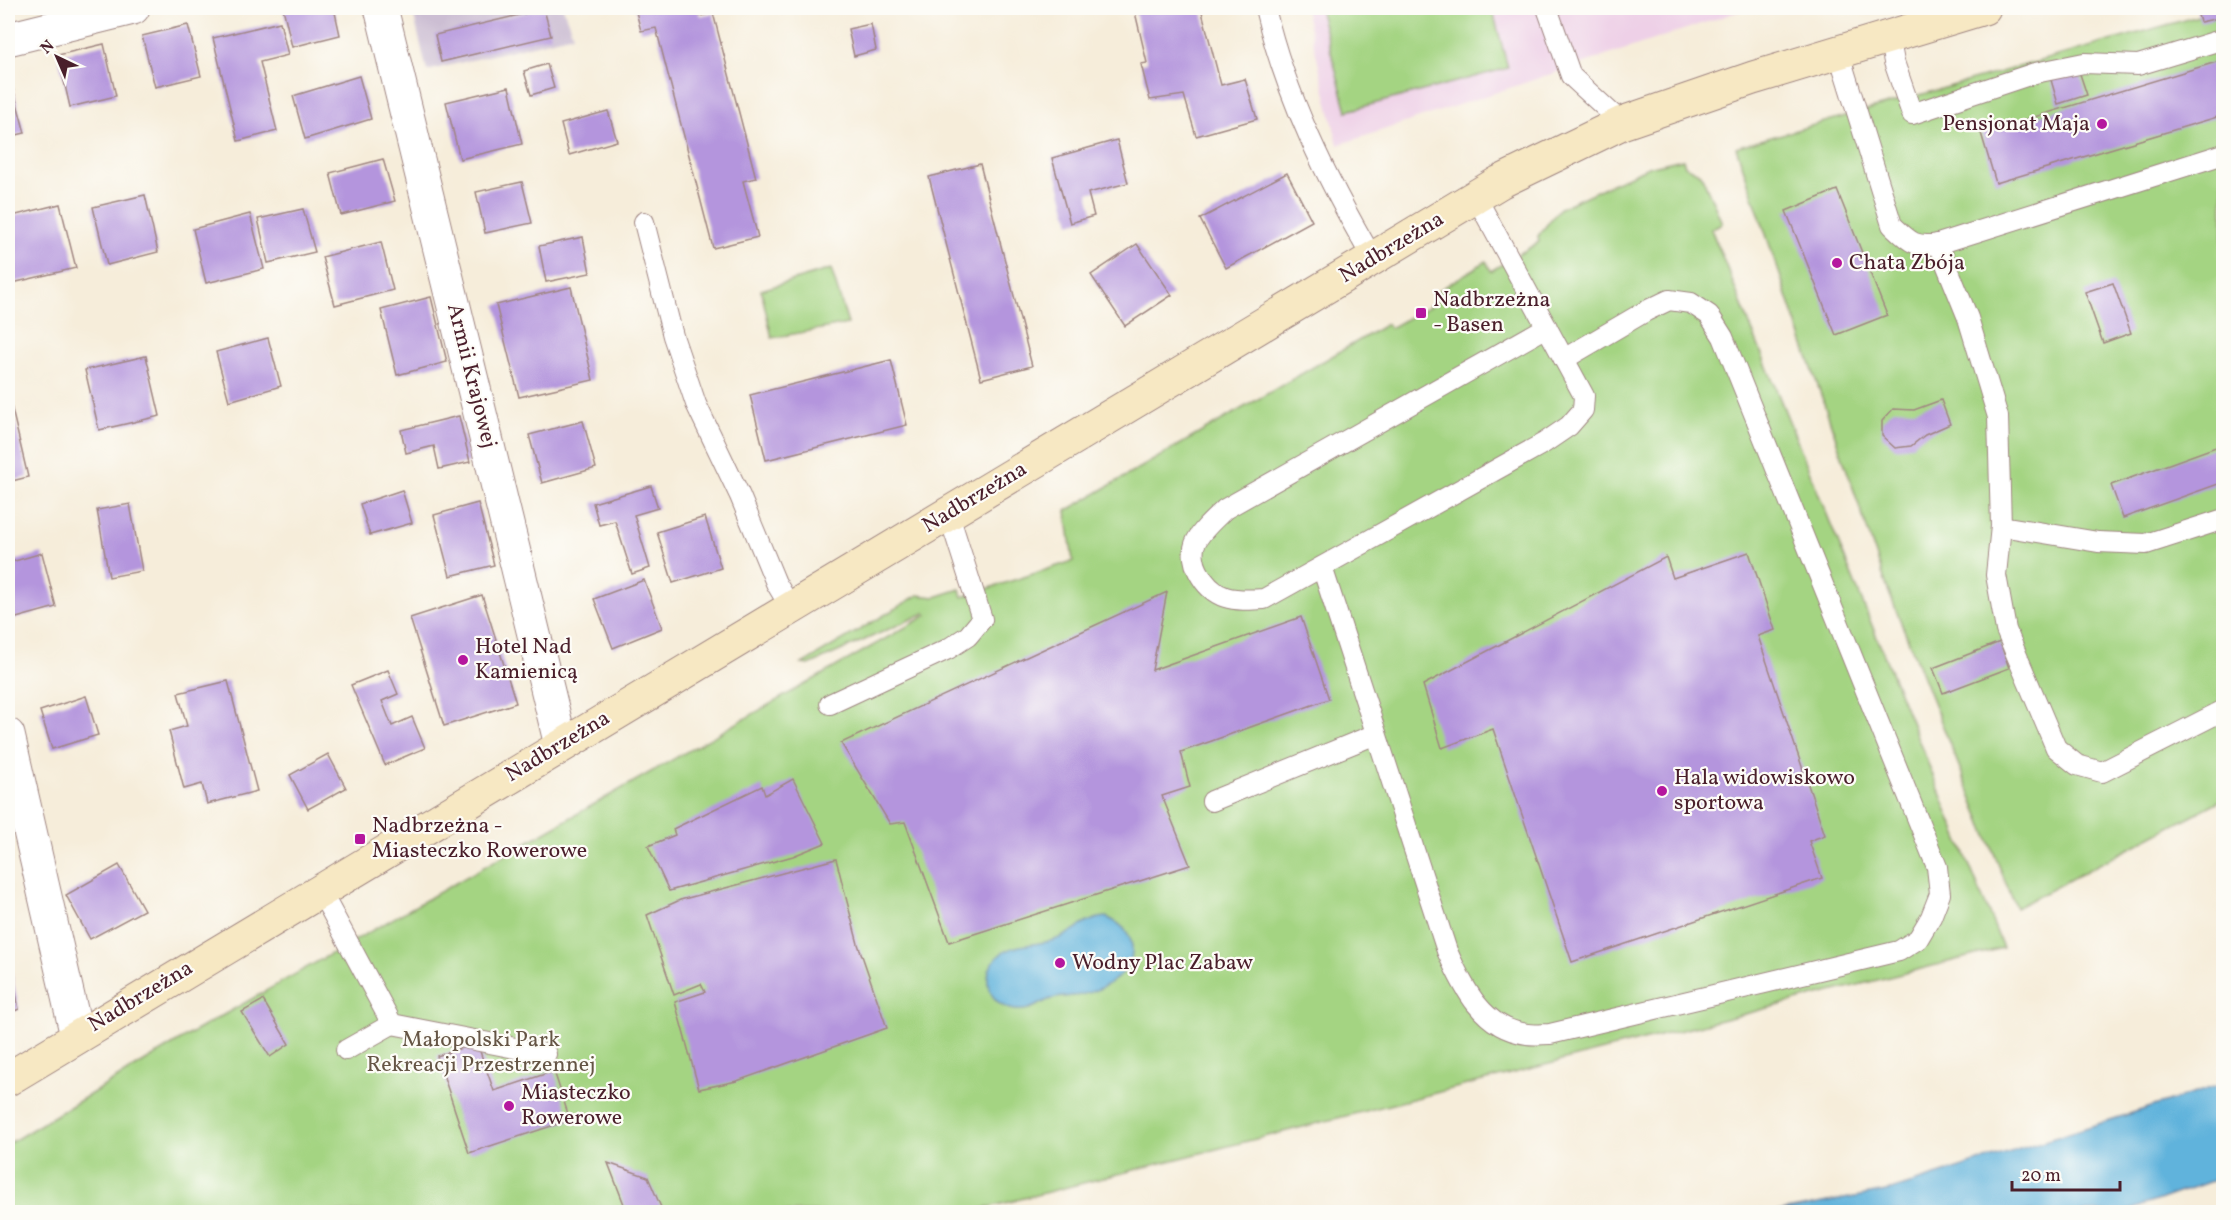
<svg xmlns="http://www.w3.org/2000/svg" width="2231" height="1220" viewBox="0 0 2231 1220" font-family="Vollkorn,serif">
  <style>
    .built { fill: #eed0e7 }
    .industrial { fill: #ccbed3 }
    .green { fill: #a4d482; stroke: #777a56; stroke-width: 1.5 }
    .water { fill: #60b3dc; stroke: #556984; stroke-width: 1.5 }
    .building { fill: #b495dd }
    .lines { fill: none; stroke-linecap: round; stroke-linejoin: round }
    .lane-casing { stroke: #a08682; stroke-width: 22 }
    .street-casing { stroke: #a08682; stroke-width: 35 }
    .secondary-casing { stroke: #a08682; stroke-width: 35 }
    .lane { stroke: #fff; stroke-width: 20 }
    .street { stroke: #fff; stroke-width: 33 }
    .secondary { stroke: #f7e8c3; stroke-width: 33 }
    .poi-dot { fill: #b5179e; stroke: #fdfcf7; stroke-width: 2 }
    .labels { text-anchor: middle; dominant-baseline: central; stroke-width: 4.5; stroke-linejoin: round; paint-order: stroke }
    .poi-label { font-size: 22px; fill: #4a1f2b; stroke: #fdfcf7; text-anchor: start }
    .street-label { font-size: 22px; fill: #4a1f2b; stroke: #fdfcf7 }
    .park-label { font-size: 22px; fill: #655545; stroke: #fdfcf7 }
  </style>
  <rect width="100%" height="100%" fill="#fdfcf7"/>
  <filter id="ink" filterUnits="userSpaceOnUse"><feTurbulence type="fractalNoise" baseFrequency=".0167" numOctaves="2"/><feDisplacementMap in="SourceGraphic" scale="12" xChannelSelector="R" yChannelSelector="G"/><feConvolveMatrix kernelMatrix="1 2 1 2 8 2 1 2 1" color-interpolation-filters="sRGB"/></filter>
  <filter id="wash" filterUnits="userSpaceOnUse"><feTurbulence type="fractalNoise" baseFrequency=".008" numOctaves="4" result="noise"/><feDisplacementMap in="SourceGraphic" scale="24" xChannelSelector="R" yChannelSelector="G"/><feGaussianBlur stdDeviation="1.35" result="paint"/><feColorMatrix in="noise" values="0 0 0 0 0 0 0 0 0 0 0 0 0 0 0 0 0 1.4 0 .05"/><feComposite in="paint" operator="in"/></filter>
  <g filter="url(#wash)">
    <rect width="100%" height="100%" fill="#f6edda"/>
    <path class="built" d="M1305,8H1749L1338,145Z"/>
    <path class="industrial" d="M412,8H563L573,35L427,71Z"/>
    <g class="green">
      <path d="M1319,8H1492L1508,68L1347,111Z"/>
      <path d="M2223,9V799L2016,908L1888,590L1736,147Z"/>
      <path d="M1683,159L1685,166L1701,174L1722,223L1711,229L2003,948L970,1212H8V1144L197,1030L927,615L925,613L809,665L802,664L918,595L935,597L960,589L962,597L1073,561L1066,511L1387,324L1390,328L1439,301L1435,293L1486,261L1491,271L1539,242L1538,236L1560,208L1648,167Z"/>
      <path d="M831,269L848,324L772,338L761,290Z"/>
    </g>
    <g class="water">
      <path d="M1106,917C1120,923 1130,931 1132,946C1135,974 1103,990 1080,995C1070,997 1058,996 1048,1000C1044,1002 1040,1004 1036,1006C1006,1022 974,990 994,961C1008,941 1036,947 1057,939C1074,932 1087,918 1106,917Z"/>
      <path d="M2223,1084V1177L2125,1212H1776L1891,1190Z"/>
    </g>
    <g id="blocks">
      <g class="building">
        <path d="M283,8H334L340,35L292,47Z"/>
        <path d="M635,8H698L700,16L713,13L756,178L743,181L758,237L713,248L656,28L641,31Z"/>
        <path d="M1149,8H1201L1221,85L1245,79L1257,119L1196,136L1184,95L1150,100L1141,64L1147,63L1135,12L1149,9Z"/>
        <path d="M2196,8H2224V17L2200,22Z"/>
        <path d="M544,9L551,36L441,62L435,35Z"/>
        <path d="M280,22L288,55L260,62L277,131L238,141L213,38Z"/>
        <path d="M871,24L876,50L854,56L848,29Z"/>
        <path d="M188,25L201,76L155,87L142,36Z"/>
        <path d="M104,44L116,96L70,107L58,55Z"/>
        <path d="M2223,60L2224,115L1996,183L1981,133Z"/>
        <path d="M547,64L554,88L531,95L524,71Z"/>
        <path d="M8,70L25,133L8,137Z"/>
        <path d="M2079,71L2087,95L2058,104L2051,80Z"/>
        <path d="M359,76L371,119L305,139L293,96Z"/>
        <path d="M509,87L522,144L460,159L446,102Z"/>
        <path d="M608,111L617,141L569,155L561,124Z"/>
        <path d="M1117,140L1128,183L1088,193L1094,216L1070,223L1052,158Z"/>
        <path d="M383,159L395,201L341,215L330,173Z"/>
        <path d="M980,164L1032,366L981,379L929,177Z"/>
        <path d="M1287,173L1312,221L1226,268L1200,219Z"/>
        <path d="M522,182L532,223L485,233L476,192Z"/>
        <path d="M1837,190L1887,315L1836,335L1786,211Z"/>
        <path d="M145,195L158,252L107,265L93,207Z"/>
        <path d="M60,204L76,268L8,284V217Z"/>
        <path d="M303,209L315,252L268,263L258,219Z"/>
        <path d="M250,214L264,269L206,283L193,229Z"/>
        <path d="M583,237L590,273L546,282L539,246Z"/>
        <path d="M381,242L393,290L335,305L322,257Z"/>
        <path d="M1137,244L1172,295L1125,326L1091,275Z"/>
        <path d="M2113,283L2131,333L2103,343L2085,292Z"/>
        <path d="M571,287L593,380L519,397L496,305Z"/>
        <path d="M431,297L447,362L397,375L381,310Z"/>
        <path d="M268,338L281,386L229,401L216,352Z"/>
        <path d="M146,356L160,416L99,430L85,370Z"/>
        <path d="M891,360L907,425L766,460L750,395Z"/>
        <path d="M1941,400L1950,424L1925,435L1911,446L1895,448L1882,436V421L1893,409L1914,410Z"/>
        <path d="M11,405L28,477L8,482V406Z"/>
        <path d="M459,416L470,462L439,469L434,446L406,453L401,430Z"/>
        <path d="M583,421L596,468L542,483L529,435Z"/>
        <path d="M2224,444V482L2123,518L2111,485Z"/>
        <path d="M651,486L658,508L634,515L650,568L632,574L615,521L599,525L593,503Z"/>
        <path d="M402,490L412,523L370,535L360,504Z"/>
        <path d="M478,503L494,565L450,576L434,515Z"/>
        <path d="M130,504L142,571L109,577L97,510Z"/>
        <path d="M705,517L721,568L673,583L657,532Z"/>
        <path d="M1749,552L1775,630L1758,636L1825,835L1809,841L1822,878L1572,962L1493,729L1442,748L1423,685L1666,557L1673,578Z"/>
        <path d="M42,553L56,607L9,620L8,612V563Z"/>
        <path d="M644,580L662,628L613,648L594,599Z"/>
        <path d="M1167,592L1152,670L1301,617L1329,699L1181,752L1190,787L1162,796L1190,865L949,942L905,822L890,824L841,743Z"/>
        <path d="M482,595L516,703L444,726L410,618Z"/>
        <path d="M2000,642L2009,668L1943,693L1933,668Z"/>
        <path d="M388,670L398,694L382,701L392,726L412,717L425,748L385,765L351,685Z"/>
        <path d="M228,681L257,791L207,804L202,784L184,789L169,731L187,726L178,693Z"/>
        <path d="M86,696L98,735L52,749L40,711Z"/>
        <path d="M328,754L346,788L308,809L290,775Z"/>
        <path d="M793,779L825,843L793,856L669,891L648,846L675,835L673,829L762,786L765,795Z"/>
        <path d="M836,859L858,944L887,1028L737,1081L699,1089L675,1002L705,992L701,984L674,995L647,915L680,900Z"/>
        <path d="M119,865L144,910L90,939L66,895Z"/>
        <path d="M9,960L19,1009L8,1014V961Z"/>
        <path d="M263,1000L289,1044L270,1057L242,1012Z"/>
        <path d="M477,1043L494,1091L554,1071L570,1120L469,1153L437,1056Z"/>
        <path d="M608,1163L648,1177L663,1212H627Z"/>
      </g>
    </g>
  </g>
  <g filter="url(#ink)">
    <use href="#blocks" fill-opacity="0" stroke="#a08682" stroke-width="1.5"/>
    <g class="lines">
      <defs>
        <g id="lane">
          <path d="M1265,8C1286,97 1327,180 1373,259"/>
          <path d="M1547,8L1571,76L1622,123"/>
          <path d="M1889,36L1894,62L1912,114L2035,73L2084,63L2138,65L2224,39"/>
          <path d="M1838,51L1892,225C1909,241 1914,248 1938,244L2224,154"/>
          <path d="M1476,197L1584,396L1583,410L1569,426L1544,443L1264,599C1234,601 1213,601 1198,571C1194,563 1192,552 1195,544C1200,531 1216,518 1225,509L1547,327"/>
          <path d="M644,222L673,336L696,404L740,496L776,583L791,608"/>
          <path d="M1938,244L1968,318L1998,417L2001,526L1996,575L2006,630L2056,748L2077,765L2102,772L2224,710"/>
          <path d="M2001,526L2098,542L2146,544L2224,519"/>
          <path d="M1322,567L1447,951C1463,987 1483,1029 1527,1034C1534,1035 1543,1034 1550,1034L1899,951L1918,939L1931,917L1940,894L1937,867L1723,337L1709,315L1691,303L1669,300L1646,311L1564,359"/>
          <path d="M830,704L948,649L968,636L982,619L949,515"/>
          <path d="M1212,801L1376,734"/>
          <path d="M320,890L392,1024L546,1054"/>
          <path d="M346,1050L392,1024"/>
        </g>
        <g id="street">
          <path d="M381,8L561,745"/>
          <path d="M8,39L133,8"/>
          <path d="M8,735L77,1036"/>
        </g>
        <path id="secondary" d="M8,1079L1500,182L1622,123L1753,78L1984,8"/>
      </defs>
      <use href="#lane" class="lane-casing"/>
      <use href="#street" class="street-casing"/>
      <use href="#secondary" class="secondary-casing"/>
      <use href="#lane" class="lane"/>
      <use href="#street" class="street"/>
      <use href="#secondary" class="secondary"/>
    </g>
  </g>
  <g class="poi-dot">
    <circle cx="2102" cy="124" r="6"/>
    <circle cx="1837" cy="263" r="6"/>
    <rect x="1415" y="307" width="12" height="12" rx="3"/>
    <circle cx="463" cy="660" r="6"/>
    <circle cx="1662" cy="791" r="6"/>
    <rect x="354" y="833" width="12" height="12" rx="3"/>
    <circle cx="1060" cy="963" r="6"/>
    <circle cx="509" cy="1106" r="6"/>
  </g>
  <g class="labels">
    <g class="poi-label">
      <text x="2090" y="124" text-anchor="end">Pensjonat Maja</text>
      <text x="1849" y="263">Chata Zbója</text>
      <text x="1433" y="300">Nadbrzeżna<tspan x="1433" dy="25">- Basen</tspan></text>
      <text x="475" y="647">Hotel Nad<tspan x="475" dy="25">Kamienicą</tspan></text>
      <text x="1674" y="778">Hala widowiskowo<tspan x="1674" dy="25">sportowa</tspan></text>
      <text x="372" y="826">Nadbrzeżna -<tspan x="372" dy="25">Miasteczko Rowerowe</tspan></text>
      <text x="1072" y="963">Wodny Plac Zabaw</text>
      <text x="521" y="1093">Miasteczko<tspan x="521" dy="25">Rowerowe</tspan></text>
    </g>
    <g class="street-label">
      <text transform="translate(1392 248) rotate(-31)">Nadbrzeżna</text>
      <text transform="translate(471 376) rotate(76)">Armii Krajowej</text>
      <text transform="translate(975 498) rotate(-31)">Nadbrzeżna</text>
      <text transform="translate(558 747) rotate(-31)">Nadbrzeżna</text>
      <text transform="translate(141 997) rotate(-31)">Nadbrzeżna</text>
    </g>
    <g class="park-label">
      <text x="481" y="1040">Małopolski Park<tspan x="481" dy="25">Rekreacji Przestrzennej</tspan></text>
    </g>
  </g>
  <rect width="2231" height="1220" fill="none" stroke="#fdfcf7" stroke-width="30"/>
  <g transform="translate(57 57) rotate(316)" stroke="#fdfcf7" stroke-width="4.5" paint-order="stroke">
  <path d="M0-4.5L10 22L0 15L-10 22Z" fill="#4a1f2b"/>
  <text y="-9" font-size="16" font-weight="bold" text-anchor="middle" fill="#4a1f2b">N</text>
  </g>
  <path d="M2012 1181v9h108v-9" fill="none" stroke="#4a1f2b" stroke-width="3"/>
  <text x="2021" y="1181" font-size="18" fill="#4a1f2b" stroke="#fdfcf7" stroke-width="4.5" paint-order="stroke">20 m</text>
</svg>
